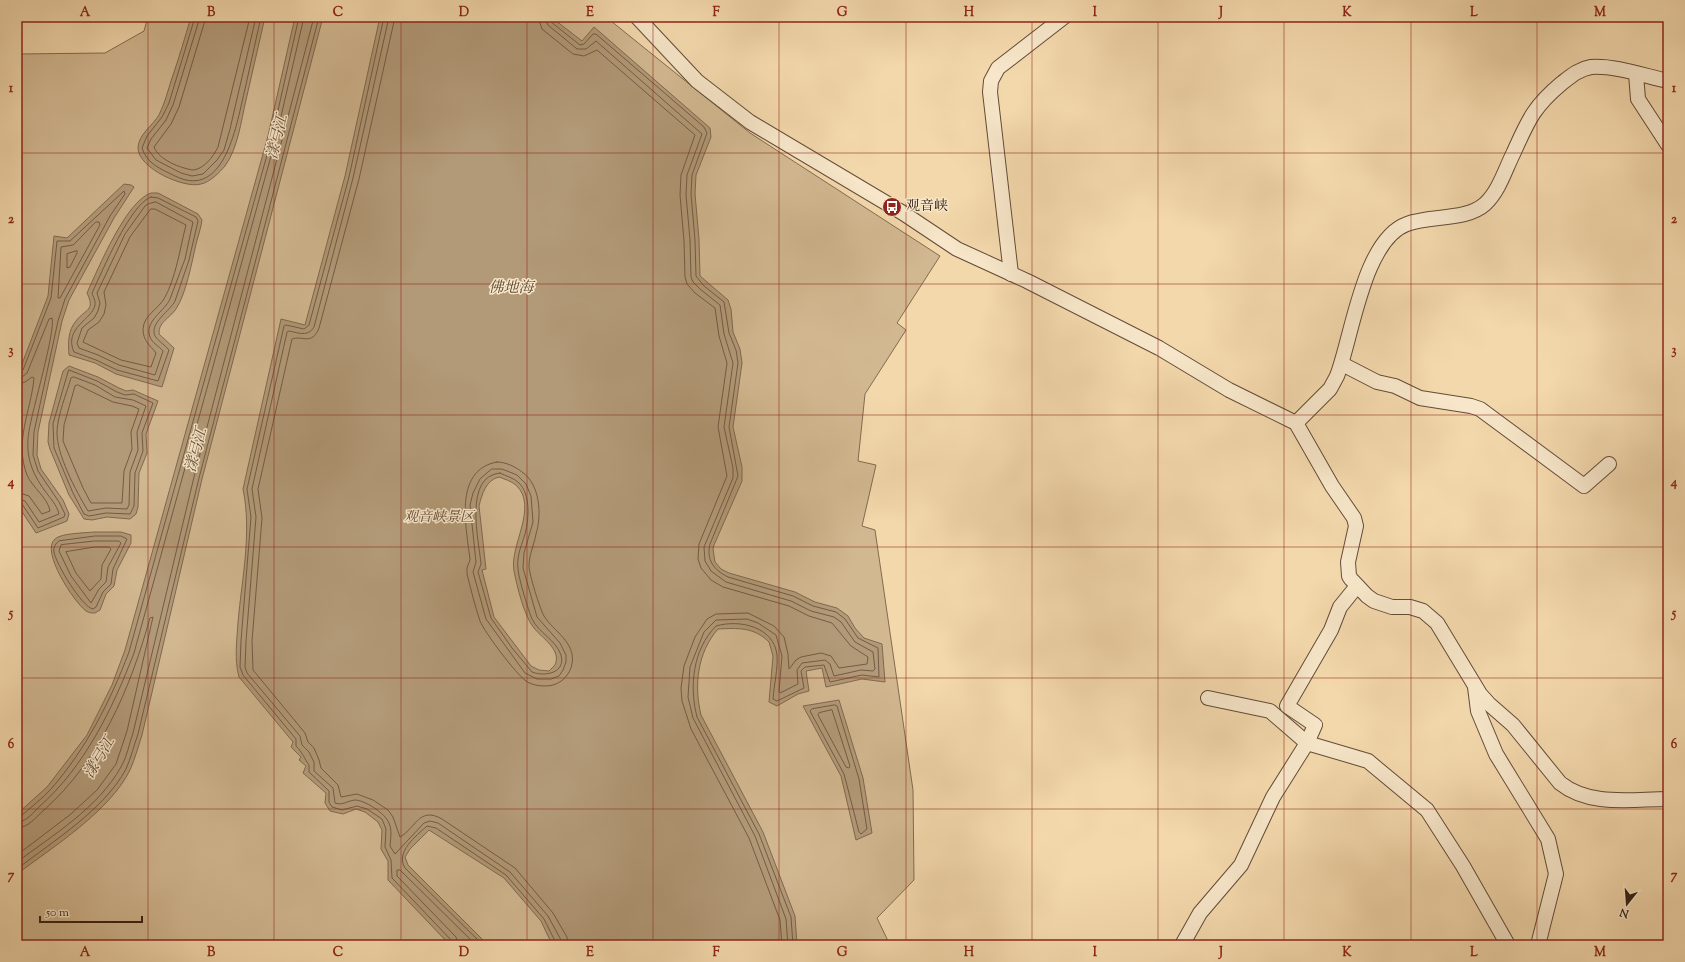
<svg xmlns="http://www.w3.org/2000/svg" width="1685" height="962" viewBox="0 0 1685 962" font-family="'Sorts Mill Goudy','Noto Serif SC',serif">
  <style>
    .green { fill: #d2b891; stroke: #826b50 }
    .water { fill: #b29977; stroke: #7f684e; fill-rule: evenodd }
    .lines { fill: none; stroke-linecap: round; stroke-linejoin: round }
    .shore { stroke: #725c44; stroke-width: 1 }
    .minor-casing { stroke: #634c37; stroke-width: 16 }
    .minor { stroke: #f7e6c9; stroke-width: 14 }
    .grid { fill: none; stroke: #8f2418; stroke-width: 1; stroke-opacity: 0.55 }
    .labels { text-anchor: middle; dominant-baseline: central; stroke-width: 3; stroke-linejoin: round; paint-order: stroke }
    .poi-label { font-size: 14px; fill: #331e10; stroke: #f7e6c9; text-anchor: start }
    .park-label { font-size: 14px; font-style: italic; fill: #634c37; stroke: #f7e6c9 }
    .water-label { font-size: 15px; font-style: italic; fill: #5f4934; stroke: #f7e6c9 }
    .neatline { fill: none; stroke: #8f2418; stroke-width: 1.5 }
    .grid-label { font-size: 13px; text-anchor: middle; font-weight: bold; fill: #8f2418 }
  </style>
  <rect width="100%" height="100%" fill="#f3d8ac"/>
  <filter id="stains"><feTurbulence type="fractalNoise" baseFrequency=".005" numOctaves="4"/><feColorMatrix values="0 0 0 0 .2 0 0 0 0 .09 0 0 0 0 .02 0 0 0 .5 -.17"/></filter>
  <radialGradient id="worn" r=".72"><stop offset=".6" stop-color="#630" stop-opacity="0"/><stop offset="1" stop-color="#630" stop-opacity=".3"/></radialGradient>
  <path class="green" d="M157,17H606L750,133L940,256L897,323L906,330L865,394L858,461L876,465L862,526L875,530L913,790L914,880L877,918L890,945H17V58L20,54L105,53L144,31L147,20Z"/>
  <g class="water">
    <path d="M191,17H265C259,45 252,72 246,100C241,121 238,148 225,166C219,173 210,182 201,184C184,189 138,168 138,148C138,135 153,125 159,115C165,103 168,90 172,78C179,58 185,37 191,17Z"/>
    <path d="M295,17H323L202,479L142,735C138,747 135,759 130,770C110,811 53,847 17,874V814L47,787L87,735L112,685L125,650L268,136Z"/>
    <path d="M380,17H551L582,41L594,27L710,128L711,137L696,175L695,194L699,239L700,276L728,300L731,309L733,332L740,349L742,363L733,427L742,467V481L714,545L713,549L715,562L721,569L729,573L795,592L815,602L837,608L848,616L855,628L864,638L882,644L885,682L862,679L826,687L822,668L806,671L809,691L798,694L777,706L769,702L773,656L769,642C754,627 738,628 718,629C697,653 694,686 701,715L763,832L795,916L797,945H554L549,938L541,921L504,878L429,830L410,849L405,857L408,865L488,945H450L388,880V861L381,849L382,830L378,822L365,812L356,809L343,814L330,811L325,803L326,793L303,773L306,766L299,760L301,757L291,747L293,742L239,677C234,659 237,640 238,622C242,578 252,532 243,489L281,319L305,325L345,176ZM499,477C504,479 511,481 516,485C539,507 509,546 514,571C517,586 524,616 534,628C542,638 562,650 555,665L549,671L539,670L531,666L494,617L482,570L486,569L479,506C482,494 486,480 499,477Z"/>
    <path d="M124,184L131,185L134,187L114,218L69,300L62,321L38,432L37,455L41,469L63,500L69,514L67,521L36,533L17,504V377L48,296L54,236L67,238Z"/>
    <path d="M151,193H158L198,214L202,220C201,228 198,236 196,244C192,262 186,294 176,309C170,318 158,322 159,334L174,348L162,387L116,374L95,363L69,355C68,343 68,330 76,321C85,309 96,311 87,293C98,269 126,201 151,193Z"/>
    <path d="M69,366L98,377L119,388L126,391L133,390L158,401L146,434L147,453L139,473L138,507L136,514L130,519L107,517L92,520L84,519L69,495L50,449L48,442L49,423L63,371Z"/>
    <path d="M94,532H121L131,535V543L117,570L114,586L106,594L100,610L95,613C92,613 89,613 86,611C74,602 40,551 55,539C61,533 85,533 94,532Z"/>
    <path d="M839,700L863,778L872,833L856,840L841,776L803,706Z"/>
  </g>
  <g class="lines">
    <g class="shore">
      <path d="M195,17L169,103L162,117L147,136L142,148C147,164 161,169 175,176C226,201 237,121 245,89C250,65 256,41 261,17"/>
      <path d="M200,17L173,105L166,120L151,139L147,148L156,160L181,173L192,176L203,174L217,160L224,150L230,129L256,17"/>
      <path d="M206,17L179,107L171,124L154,147C159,160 180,168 193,170C204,169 213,157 218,147L250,17"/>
      <path d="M384,17L349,177L309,325L304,329L286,325L284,326L247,489L251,517L241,641L240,667L243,675L296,739V746C303,753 304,758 309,765V772L329,791V802L332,807L342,810L357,806L367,809L382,819L386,829L385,847L391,860L392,878L452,941L453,945"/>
      <path d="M389,17L353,178L314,327C308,337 299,333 289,331L287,332L252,489L256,517L246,641L245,667L247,673L300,736L302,745L309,752L314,762V771L333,788L335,803C343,806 348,800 356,800C363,801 370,805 376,809C392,821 392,827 390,846L395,854L424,823L430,821L438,823L510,872L548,916L561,940L562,945"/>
      <path d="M395,17L359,179L319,328C312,346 302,335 292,339L258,489L262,518L252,641L253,670L305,733L308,742L314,748L319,760L321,768L338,785L341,797L357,794L373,800L388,810L393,817L400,837C416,828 419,806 442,819L515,868L553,913L567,937L568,945"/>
      <path d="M538,17L542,29L573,54L584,56L597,50L695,135L681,175L680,195L684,241L685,277L687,284L695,293L715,308L719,336L727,363L718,427L727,476L699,544L698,559L701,568L711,580L723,587L789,606L809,616L832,623L851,646L868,657L867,664L839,668L831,656L821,653L801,657L796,660L789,669L788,654L784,637L774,626L748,613L716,614L707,619L695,637L684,666L681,688L682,701L691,729L749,838L780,920L782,945"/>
      <path d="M544,17L548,25L577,49H586L596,41L702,134L687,175L686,195L690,240L691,277L693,282L700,289L720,305L724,334L733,363L724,427L733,468V478L704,547L705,561L711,571L726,582L791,601L811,611L834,617L841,622L855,642L873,652L875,669L873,671L861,670L834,676L830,664L825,660L802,663L797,670L798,684L780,693L779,691L782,656L776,635L758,623L747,619L716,620L704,632L690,667L688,697L693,718L755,836L786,919L788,945"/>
      <path d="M549,17L551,22L580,45L584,44L593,34H596L704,127L707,133L692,175L691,194L695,240L696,276L704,286L724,302L729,333L736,350L738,363L729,427L738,476L710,544C706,560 714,570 728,577L793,596L813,606L836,612L845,619L858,638L878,648L879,677L862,675L830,682L824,665L805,667L801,671L804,688L777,701L773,699C774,685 778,669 777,655C774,627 740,619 716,626C693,649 689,686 697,717L759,834L791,917L793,945"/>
      <path d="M151,197L158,198L196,217L198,221L189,260L175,301C171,310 149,323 155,336C158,341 165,345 169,350L158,381L117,370L96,360L74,352C63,328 93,319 95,305C96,301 93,297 92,293C102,272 130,204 151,197Z"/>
      <path d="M156,202L193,222L185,259L170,299C165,311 144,321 150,337C152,343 159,346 163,351L155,375L119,365L98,355L79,348L77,343L82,328L94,318L98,311L100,303L97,293L116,253L125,234L145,206L148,204Z"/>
      <path d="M151,209H155L186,225C180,248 176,278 164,299C157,310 144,315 143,329C143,341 150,345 156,353L151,367L121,360L83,342L88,330L99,322L104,314L106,305L104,292L130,237Z"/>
      <path d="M96,222H99L100,225L60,298H58L61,247L73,245Z"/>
      <path d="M77,251V253L70,267L67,268V254Z"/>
      <path d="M69,370L97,381L117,392L125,395L134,394L153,403L142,433L143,451L135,473L134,506L130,514L106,513L89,516L84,514L73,493L54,448L53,424Z"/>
      <path d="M17,373L23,370L51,298L57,241H70L124,191L125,194L110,216L65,299L58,321L34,432L33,455L38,471L59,502L65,514L64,517L38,528L22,504L17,503"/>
      <path d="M74,377L95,385L115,397L133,400L146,406L137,432L138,450L130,472L129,505L127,509L106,508L88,511C76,491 56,454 57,431C58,414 66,395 71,378Z"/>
      <path d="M17,378L22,377L27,373L49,319L52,318C56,330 32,411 29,431C25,454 31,472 45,491C50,498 57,505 59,514L39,522L25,501L17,498"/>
      <path d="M17,384L25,382L32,377L34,378C31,411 14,441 27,475C32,487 48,498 50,511L42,514L29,496L17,492"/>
      <path d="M78,385L113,402L132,406L139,409L131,432L132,449L124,471L122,503H91L83,488L63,441L64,425L75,386Z"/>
      <path d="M497,462C506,462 516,467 522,472C540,484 542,515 536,534C534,545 529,555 529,566C529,574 540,609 544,616C553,631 576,642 572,664C570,674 563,682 553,685C545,687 533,686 526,681C516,674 485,633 480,621C475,606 471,590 467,574V568L470,560C467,530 452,470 497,462Z"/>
      <path d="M492,469H502L517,475L526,484L531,496L533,522L524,553L523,568L537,617L560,643L566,655V662L563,670L559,676L551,679H537L525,673L486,619L473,572L476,562L470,505L473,493L480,479Z"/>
      <path d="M500,473C506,476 514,478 519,483C530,494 529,516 526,530C523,543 516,555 518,569C519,580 528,609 532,619C539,633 556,640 561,655C566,673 545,677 532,672L512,648L491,618L478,572L481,564C479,541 463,476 500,473Z"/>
      <path d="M95,536H121L127,539L113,569L111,584L103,592L96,607L93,609C82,607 56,564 54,552C53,547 56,543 59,541Z"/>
      <path d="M95,541H119L121,543L108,567L106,582L99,589L91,603L71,576L59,551L61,545Z"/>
      <path d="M95,547H109L111,549L102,565L101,579L90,591L76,573L66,552Z"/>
      <path d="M835,705L837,706L859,779L867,829L861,834L859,832L844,774L810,711L812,709Z"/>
      <path d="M832,710L850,766L849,768L846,767L818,715L819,713Z"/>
      <path d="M17,817L21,816C31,807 42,799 51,789C86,749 110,702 129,652L272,137L299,17"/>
      <path d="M17,822C26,822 33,813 39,807C85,766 112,710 134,653L276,138L304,17"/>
      <path d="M17,828C28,828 36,817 44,810C100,760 130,689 150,618L153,617L127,731L116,764L97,790L71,814L17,855"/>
      <path d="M17,862C53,835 98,808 121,767C127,757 129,744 133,733L194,477L314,17"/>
      <path d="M17,869C53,841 104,810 126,769C131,758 134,745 138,734L199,478L319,17"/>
      <path d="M458,945L456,937L397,876V870H400L476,945"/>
      <path d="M483,945L405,868C395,852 416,836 427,826L436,828L506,875L544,919L557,945"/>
    </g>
    <defs>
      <g id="minor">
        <path d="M637,17L697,81L750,122L903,213L957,249L1027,281L1159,348L1229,390L1296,423L1332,486L1354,518L1356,526L1348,562L1349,576L1351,579L1367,596L1374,601L1392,607H1410L1423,611L1437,623L1480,694L1489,704L1513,725L1560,783C1590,807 1632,799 1668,799"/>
        <path d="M1636,74L1638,99L1668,145"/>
        <path d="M1011,274L990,92L991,81L998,68L1064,17"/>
        <path d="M1342,364L1377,382L1395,386L1420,398L1471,406L1480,409L1584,486L1609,464"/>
        <path d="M1296,423L1330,389L1337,376C1352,338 1363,240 1407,224C1430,215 1466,221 1485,204C1499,191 1505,170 1513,154C1528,121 1533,107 1562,83C1571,76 1579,69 1591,67C1614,65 1645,76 1668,81"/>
        <path d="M1475,687L1478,711L1496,754L1548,839L1556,874L1538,945"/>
        <path d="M1208,698L1270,711L1307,743L1368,761L1427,810L1463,866L1508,945"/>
        <path d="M1182,945L1200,913L1241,865L1273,797L1307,743L1315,725L1287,706L1331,630L1340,607L1357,586"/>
      </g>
    </defs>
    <use href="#minor" class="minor-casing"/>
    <use href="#minor" class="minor"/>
  </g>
  <path class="grid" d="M148,17V945M274,17V945M401,17V945M527,17V945M653,17V945M779,17V945M906,17V945M1032,17V945M1158,17V945M1284,17V945M1411,17V945M1537,17V945M17,153H1668M17,284H1668M17,415H1668M17,547H1668M17,678H1668M17,809H1668"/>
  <defs>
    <symbol id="bus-disc" viewBox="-11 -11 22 22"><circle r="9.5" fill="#8f2418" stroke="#f7e6c9"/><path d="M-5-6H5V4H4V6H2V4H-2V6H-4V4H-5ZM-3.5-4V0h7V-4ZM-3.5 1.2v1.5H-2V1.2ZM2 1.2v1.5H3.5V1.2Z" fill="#fff"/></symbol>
  </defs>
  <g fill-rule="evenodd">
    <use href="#bus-disc" x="881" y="196" width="22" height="22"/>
  </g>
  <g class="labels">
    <g class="poi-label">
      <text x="906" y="207">观音峡</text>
    </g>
    <g class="park-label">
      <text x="439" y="518">观音峡景区</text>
    </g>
    <g class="water-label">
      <text transform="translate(278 137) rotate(-76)">漾弓江</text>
      <text x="511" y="288">佛地海</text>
      <text transform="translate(197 450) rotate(-75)">漾弓江</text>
      <text transform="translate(100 758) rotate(-59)">漾弓江</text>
    </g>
  </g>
  <rect width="1685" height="962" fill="none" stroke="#f3d8ac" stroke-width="44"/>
  <g transform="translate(1627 904) rotate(197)" stroke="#f7e6c9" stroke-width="3" paint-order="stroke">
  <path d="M0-3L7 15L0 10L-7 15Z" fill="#331e10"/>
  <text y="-6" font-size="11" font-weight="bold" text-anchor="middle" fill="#331e10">N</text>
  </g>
  <path d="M40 916v6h102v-6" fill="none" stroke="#331e10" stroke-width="2"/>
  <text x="46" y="916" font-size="12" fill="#331e10" stroke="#f7e6c9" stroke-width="3" paint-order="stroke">50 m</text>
  <rect x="22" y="22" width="1641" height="918" class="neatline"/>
  <g class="grid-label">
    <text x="85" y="16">A</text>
    <text x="211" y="16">B</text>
    <text x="338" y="16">C</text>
    <text x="464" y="16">D</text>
    <text x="590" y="16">E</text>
    <text x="716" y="16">F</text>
    <text x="842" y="16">G</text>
    <text x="969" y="16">H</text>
    <text x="1095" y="16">I</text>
    <text x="1221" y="16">J</text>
    <text x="1347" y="16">K</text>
    <text x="1474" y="16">L</text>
    <text x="1600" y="16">M</text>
    <text x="11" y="92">1</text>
    <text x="1674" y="92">1</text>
    <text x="11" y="223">2</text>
    <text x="1674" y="223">2</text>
    <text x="11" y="354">3</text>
    <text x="1674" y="354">3</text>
    <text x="11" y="486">4</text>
    <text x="1674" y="486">4</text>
    <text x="11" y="617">5</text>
    <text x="1674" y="617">5</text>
    <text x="11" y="748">6</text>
    <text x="1674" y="748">6</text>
    <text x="11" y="879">7</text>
    <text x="1674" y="879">7</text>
    <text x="85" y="956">A</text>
    <text x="211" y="956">B</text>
    <text x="338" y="956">C</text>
    <text x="464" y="956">D</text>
    <text x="590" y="956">E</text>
    <text x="716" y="956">F</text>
    <text x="842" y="956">G</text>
    <text x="969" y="956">H</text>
    <text x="1095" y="956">I</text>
    <text x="1221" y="956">J</text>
    <text x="1347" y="956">K</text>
    <text x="1474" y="956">L</text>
    <text x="1600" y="956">M</text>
  </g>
  <rect width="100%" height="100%" filter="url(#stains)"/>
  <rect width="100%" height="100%" fill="url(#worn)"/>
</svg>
